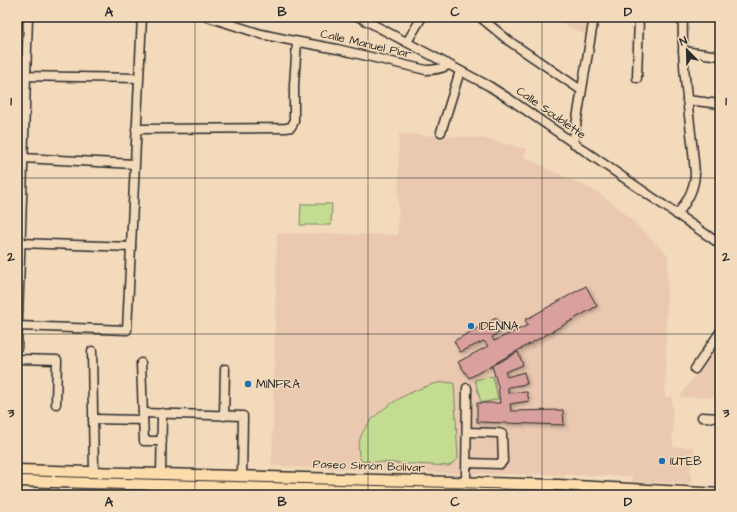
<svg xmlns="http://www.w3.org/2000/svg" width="737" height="512" viewBox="0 0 737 512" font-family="'Architects Daughter',sans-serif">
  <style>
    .built { fill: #ebc9b1 }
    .green { fill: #c4dc92; stroke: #78845e }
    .building { fill: #daa09d; stroke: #2b2b2b; filter: url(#shadow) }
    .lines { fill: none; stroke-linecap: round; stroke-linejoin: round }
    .minor-casing { stroke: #2b2b2b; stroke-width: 11 }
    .major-casing { stroke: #2b2b2b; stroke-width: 13 }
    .minor { stroke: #f2daba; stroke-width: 8 }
    .major { stroke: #fddcac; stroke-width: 10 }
    .grid { fill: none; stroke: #2b2b2b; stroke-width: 1; stroke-opacity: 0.55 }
    .poi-dot { fill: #1f6fb2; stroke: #f2daba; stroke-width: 1.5 }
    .labels { text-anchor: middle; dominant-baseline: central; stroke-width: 3; stroke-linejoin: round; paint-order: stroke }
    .street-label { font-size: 12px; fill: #2b2b2b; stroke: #f2daba }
    .poi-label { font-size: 12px; fill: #2b2b2b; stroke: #f2daba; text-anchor: start }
    .neatline { fill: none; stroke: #2b2b2b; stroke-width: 1.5 }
    .grid-label { font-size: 13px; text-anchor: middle; font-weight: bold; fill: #2b2b2b }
  </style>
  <defs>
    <filter id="shadow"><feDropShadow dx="2" dy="2" stdDeviation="2" flood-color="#0004"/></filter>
  </defs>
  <rect width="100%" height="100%" fill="#f2daba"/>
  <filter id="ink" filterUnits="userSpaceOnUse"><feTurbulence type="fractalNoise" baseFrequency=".025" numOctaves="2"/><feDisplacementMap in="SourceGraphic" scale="8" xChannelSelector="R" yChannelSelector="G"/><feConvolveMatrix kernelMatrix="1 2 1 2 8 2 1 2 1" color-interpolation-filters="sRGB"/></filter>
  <g filter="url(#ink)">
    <g class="built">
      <path d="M549,17H589L586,35Z"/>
      <path d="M399,134L481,138L527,149L524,157L597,192L619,208L668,255L665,397H672L673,447H694L690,474L692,483L632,482V476L445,473L272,466L277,233L398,235Z"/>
      <path d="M720,337V397H680Z"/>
    </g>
    <g class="green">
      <path d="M301,204H332L331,225H300Z"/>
      <path d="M493,376L498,399L481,403L475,380Z"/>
      <path d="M444,382L454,383L458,459L449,466L361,461C344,422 413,386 444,382Z"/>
    </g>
    <g class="building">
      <path d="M586,286L597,306L469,378L458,362L488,346L484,341L460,352L454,341L496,318L505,328L492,337L494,341L528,325L525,320Z"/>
      <path d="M518,352L523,365L505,372L507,377L524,372L527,384L508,387V393L527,392L529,401L510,404L511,411L563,410L564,425L477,422V403H500L498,386L492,366Z"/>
    </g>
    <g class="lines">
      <defs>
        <g id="minor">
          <path d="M208,17L261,34L289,40L337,49L426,70C435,70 441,69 449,65"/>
          <path d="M359,17L489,86L511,100L720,244"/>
          <path d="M480,17L509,41L581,90"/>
          <path d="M407,42L422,17"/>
          <path d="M683,51L720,56"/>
          <path d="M17,76L138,78"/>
          <path d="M637,78L639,17"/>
          <path d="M687,100L720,104"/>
          <path d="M136,129L286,128L291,127L294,122V85L297,42"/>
          <path d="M441,132L460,71"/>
          <path d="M573,143L594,17"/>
          <path d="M23,158L134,164"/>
          <path d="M677,215C687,201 694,191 695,174C691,121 681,70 683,17"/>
          <path d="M20,243L131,247"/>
          <path d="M18,326L127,330L142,17"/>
          <path d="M17,348L28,17"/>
          <path d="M92,351L94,472"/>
          <path d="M17,359L57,360L56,404"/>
          <path d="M141,363L144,441H162"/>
          <path d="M695,369L720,332"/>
          <path d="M143,413L243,416L242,476"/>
          <path d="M224,416L225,369"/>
          <path d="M702,417L720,418"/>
          <path d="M93,419L143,420"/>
          <path d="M467,463L500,464L503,461L502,434L498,433L468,432"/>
          <path d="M161,474L162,413"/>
          <path d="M466,482L467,388"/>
          <path d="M161,485V495"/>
        </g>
        <g id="major">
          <path d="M17,470L558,485L720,494"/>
          <path d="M17,481L525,495"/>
        </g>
      </defs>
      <use href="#minor" class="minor-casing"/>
      <use href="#major" class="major-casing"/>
      <use href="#minor" class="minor"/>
      <use href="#major" class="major"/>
    </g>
  </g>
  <path class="grid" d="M195,17V495M368,17V495M542,17V495M17,178H720M17,334H720"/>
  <g class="poi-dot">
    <circle cx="471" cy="326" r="4"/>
    <circle cx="248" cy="384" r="4"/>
    <circle cx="662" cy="461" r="4"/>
  </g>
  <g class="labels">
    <g class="street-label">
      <text transform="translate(366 44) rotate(13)">Calle Manuel Piar</text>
      <text transform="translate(551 113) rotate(35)">Calle Soublette</text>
      <text transform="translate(369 466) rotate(2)">Paseo Simón Bolívar</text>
    </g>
    <g class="poi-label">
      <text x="479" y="326">IDENNA</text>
      <text x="256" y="384">MINFRA</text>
      <text x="670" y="461">IUTEB</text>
    </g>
  </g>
  <rect width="737" height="512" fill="none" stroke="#f2daba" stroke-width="44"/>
  <g transform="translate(687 50) rotate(337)" stroke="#f2daba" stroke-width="3" paint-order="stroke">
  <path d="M0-3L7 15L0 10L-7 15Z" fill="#2b2b2b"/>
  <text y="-6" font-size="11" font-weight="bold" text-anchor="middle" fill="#2b2b2b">N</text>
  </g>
  <rect x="22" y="22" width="693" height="468" class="neatline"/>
  <g class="grid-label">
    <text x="109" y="16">A</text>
    <text x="282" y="16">B</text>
    <text x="455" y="16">C</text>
    <text x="628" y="16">D</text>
    <text x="11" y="105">1</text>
    <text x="726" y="105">1</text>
    <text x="11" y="261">2</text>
    <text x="726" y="261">2</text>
    <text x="11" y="417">3</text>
    <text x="726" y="417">3</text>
    <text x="109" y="506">A</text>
    <text x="282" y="506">B</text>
    <text x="455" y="506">C</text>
    <text x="628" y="506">D</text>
  </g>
</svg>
